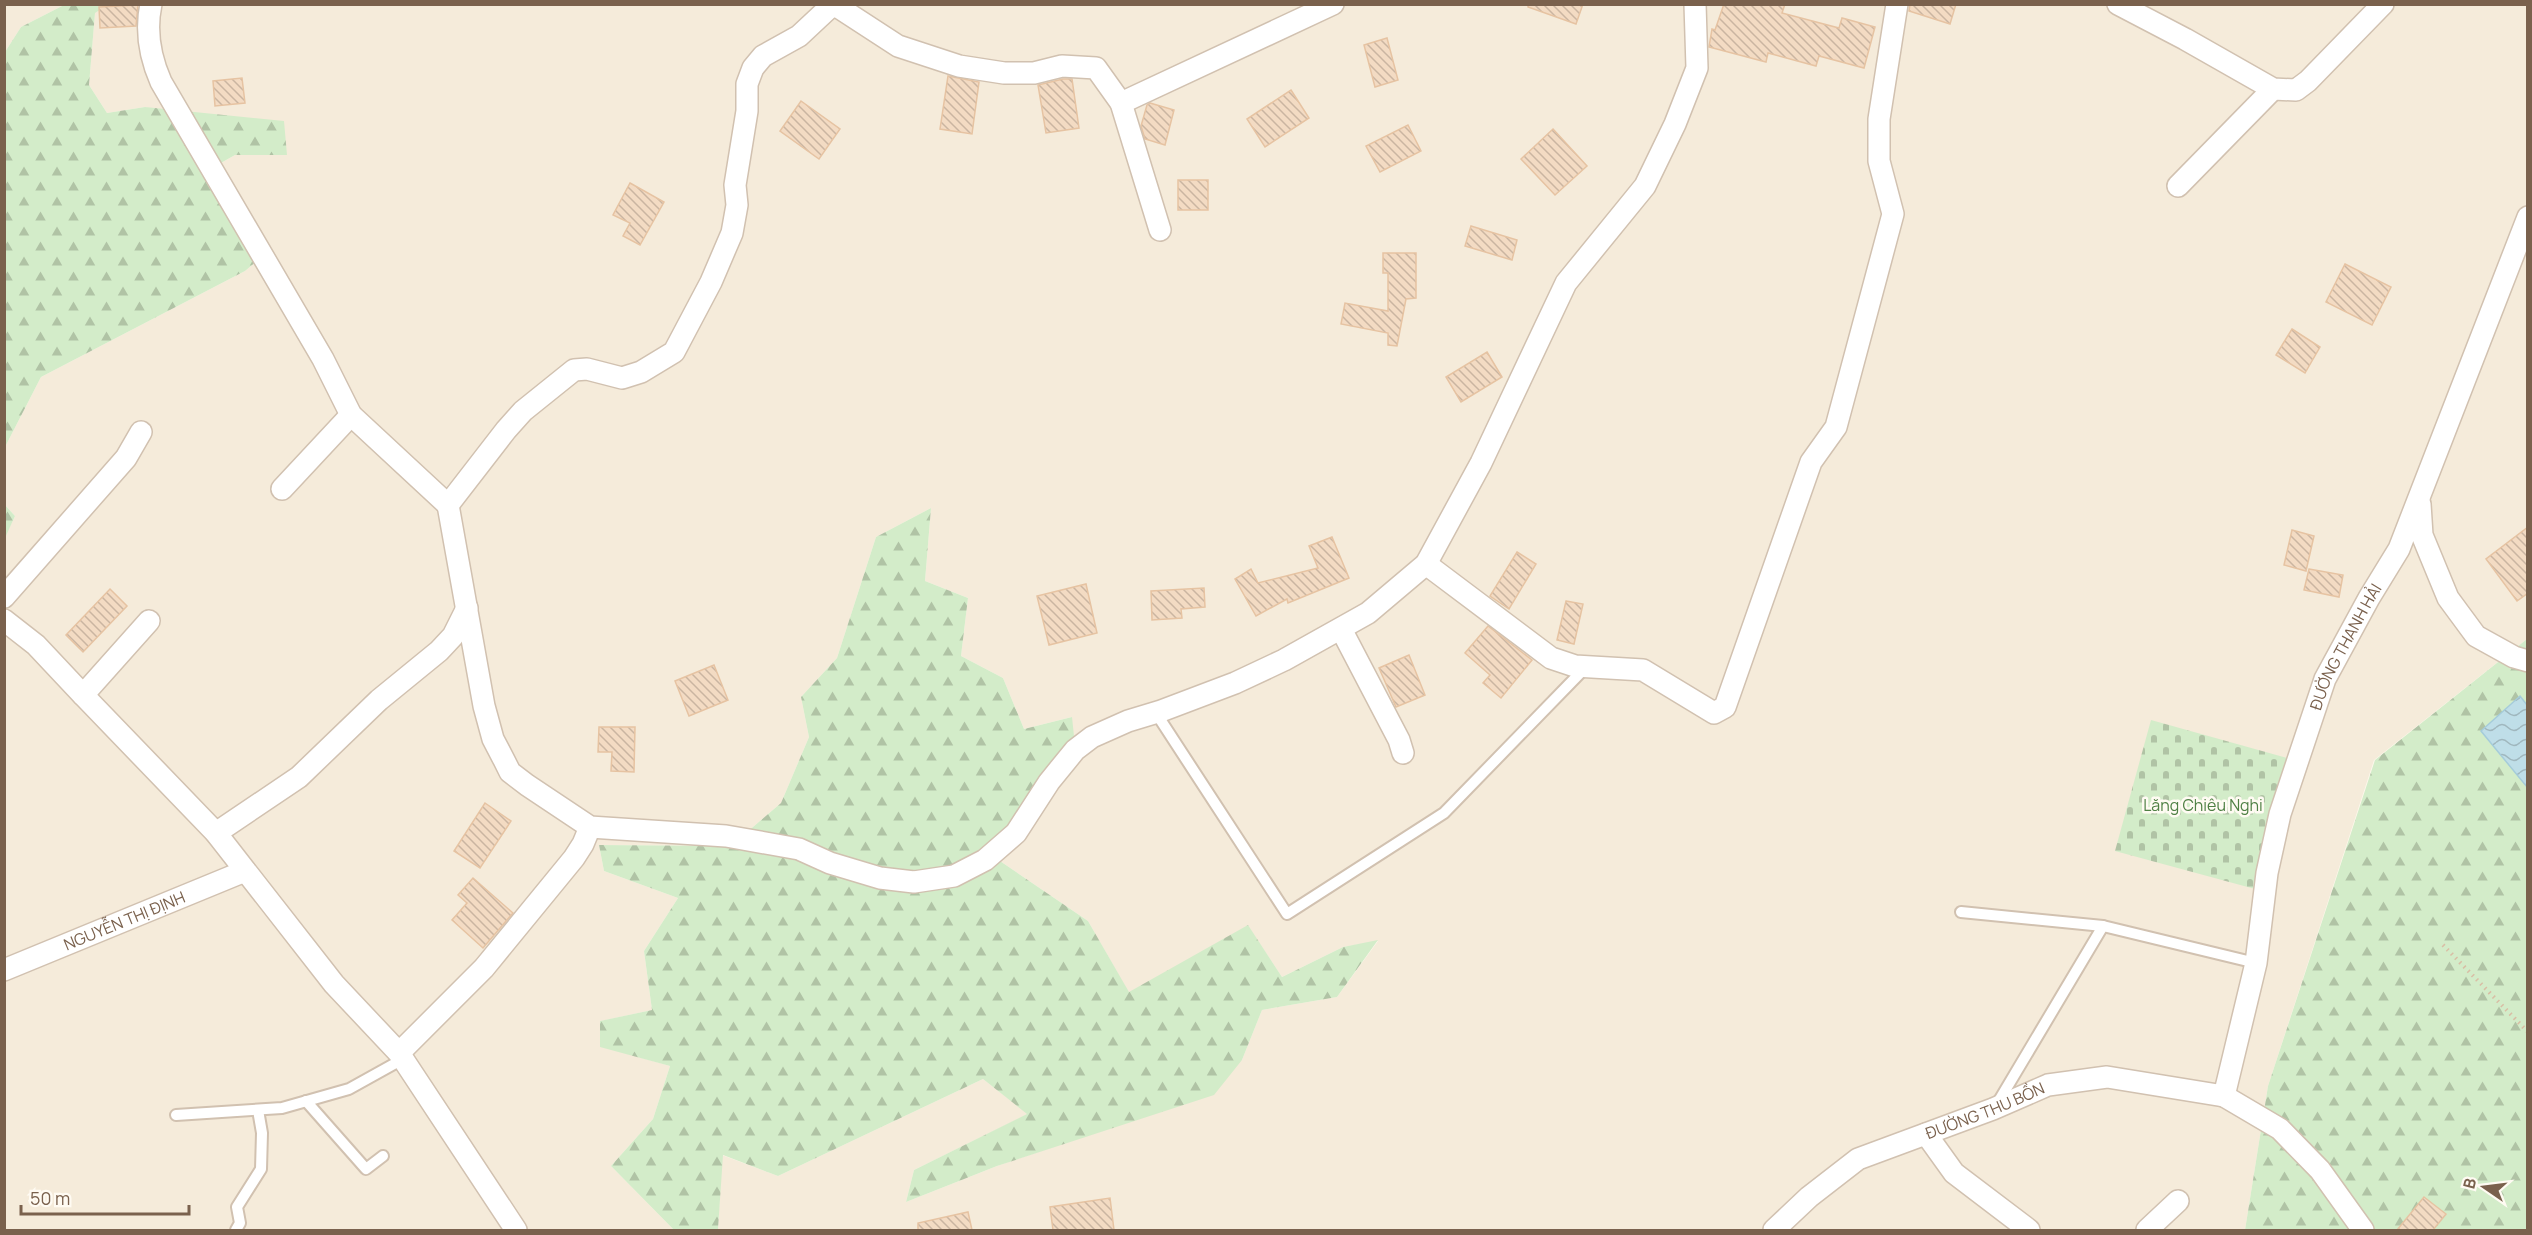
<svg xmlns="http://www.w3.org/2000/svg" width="2532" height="1235" viewBox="0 0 2532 1235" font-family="Manrope,sans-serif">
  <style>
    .residential { fill: #f5ebda }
    .forest { fill: url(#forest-firs) }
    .cemetery { fill: url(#cemetery-stones) }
    .water { fill: url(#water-waves); stroke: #a5ccda; stroke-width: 1.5 }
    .building { fill: url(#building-back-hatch); stroke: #e6c3a2; stroke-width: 1.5 }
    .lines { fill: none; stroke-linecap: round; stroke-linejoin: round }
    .service-casing { stroke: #d1c1b0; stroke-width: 14 }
    .minor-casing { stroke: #d1c1b0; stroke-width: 24 }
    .path { stroke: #d9bea5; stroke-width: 4; stroke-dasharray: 1.5 4.5; stroke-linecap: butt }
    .service { stroke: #fff; stroke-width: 10 }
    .minor { stroke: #fff; stroke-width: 21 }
    .labels { text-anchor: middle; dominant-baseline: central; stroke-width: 5; stroke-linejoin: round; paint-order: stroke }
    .street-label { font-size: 16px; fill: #7a614d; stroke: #fffbf3 }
    .park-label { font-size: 16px; fill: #4f8044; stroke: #fffbf3 }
  </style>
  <defs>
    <pattern id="forest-firs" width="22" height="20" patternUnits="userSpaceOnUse" patternTransform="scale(1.5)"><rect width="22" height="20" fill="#d3ecc9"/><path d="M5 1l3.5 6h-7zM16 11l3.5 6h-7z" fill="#b0c3a5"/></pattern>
    <pattern id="cemetery-stones" width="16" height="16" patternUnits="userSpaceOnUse" patternTransform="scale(1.5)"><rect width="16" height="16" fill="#d3ecc9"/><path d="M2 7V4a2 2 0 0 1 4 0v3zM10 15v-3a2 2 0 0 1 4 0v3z" fill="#b0c3a5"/></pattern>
    <pattern id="water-waves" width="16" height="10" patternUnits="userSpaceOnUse" patternTransform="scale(1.5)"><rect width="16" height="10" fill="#bfdee8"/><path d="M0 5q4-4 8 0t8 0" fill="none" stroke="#a0b7be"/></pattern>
    <pattern id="building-back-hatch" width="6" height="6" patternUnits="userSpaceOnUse" patternTransform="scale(1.5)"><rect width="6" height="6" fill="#f3dbc3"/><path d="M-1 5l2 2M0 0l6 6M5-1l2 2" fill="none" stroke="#cab5a1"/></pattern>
  </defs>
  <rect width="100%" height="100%" fill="#fdf8ec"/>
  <g class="residential">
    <path d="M5,5H64L21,27L5,52Z"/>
    <path d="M107,5H2527V639L2374,760L2268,1086L2245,1230H715L718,1228L722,1155L778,1176L983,1079L1028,1114L914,1170L906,1202L997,1166L1088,1135L1242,1060L1262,1010L1337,997L1378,941L1343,947L1282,977L1248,926L1129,993L1088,921L997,859L1072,717L1024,729L1003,678L961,656L968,598L925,581L931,508L876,537L837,658L801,697L809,737L781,803L731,846L599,845L604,871L678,898L644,951L652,1010L601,1021L600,1046L670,1066L653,1119L611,1166L674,1230H5L4,538L15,516L5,505V447L41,377L245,271L269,251L212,168L235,155H287L145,107L107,113L89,85L95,12Z"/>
  </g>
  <g class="forest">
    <path d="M64,5H107L95,13L89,85L107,113L145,107L284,121L287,155H235L212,168L269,251L245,271L41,377L5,447V52L21,27Z"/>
    <path d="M5,505L15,516L5,538Z"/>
    <path d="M931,508L925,581L968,598L961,656L1003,678L1024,729L1072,717L1076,755L997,859L1088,921L1129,992L1248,925L1282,977L1343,947L1378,940L1337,997L1262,1010L1242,1060L1214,1095L997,1166L906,1202L914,1170L1027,1114L983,1079L778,1176L723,1155L718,1229L674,1230L611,1166L653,1119L670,1066L600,1047V1021L652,1010L644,951L678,898L604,871L599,845L731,846L781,803L809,737L801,697L837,658L876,537Z"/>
    <path d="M2527,639V705L2520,696L2481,731L2527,787V1230H2245L2268,1086L2375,760Z"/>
  </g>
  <path class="cemetery" d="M2151,720L2291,759L2255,889L2115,851Z"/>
  <path class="water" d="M2520,696L2527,705V787L2481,731Z"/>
  <g class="building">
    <path d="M1528,4H1583L1576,24L1528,7Z"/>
    <path d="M1724,4H1785L1782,13L1839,28L1842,18L1875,27L1864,68L1819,56L1816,66L1768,53L1766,62L1709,47L1712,29L1715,30Z"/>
    <path d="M1910,4H1956L1950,24L1909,11Z"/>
    <path d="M138,5L136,26L100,28L99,7Z"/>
    <path d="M1387,38L1398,80L1375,87L1364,45Z"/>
    <path d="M948,76L979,82L972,134L940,129Z"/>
    <path d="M242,78L245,103L215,106L213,81Z"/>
    <path d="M1063,79H1072L1079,128L1046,133L1038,85Z"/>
    <path d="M1291,90L1309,118L1265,147L1247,119Z"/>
    <path d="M801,101L840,129L819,159L780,131Z"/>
    <path d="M1150,103L1174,110L1165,145L1145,139L1141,126L1147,105Z"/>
    <path d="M1408,125L1421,151L1380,172L1366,146Z"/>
    <path d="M1553,129L1587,166L1555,195L1521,159Z"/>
    <rect x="1178" y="180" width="30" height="30"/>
    <path d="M630,183L664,202L640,245L623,236L630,223L613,215Z"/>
    <path d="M1471,226L1517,240L1512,260L1465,246Z"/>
    <path d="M1383,253H1416V298L1406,299L1397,346L1388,345V333L1341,324L1345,303L1388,311V273H1383Z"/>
    <path d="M2345,264L2391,287L2372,325L2326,302Z"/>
    <path d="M2292,329L2320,347L2305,373L2276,355Z"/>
    <path d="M1487,352L1502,377L1461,402L1446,377Z"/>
    <path d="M2528,527V593L2517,601L2486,559Z"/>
    <path d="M2292,530L2314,536L2306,571L2284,565Z"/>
    <path d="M1332,537L1349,578L1288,603L1287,599L1256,616L1235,579L1251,569L1258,583L1318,568L1309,546Z"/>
    <path d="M1517,552L1536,564L1509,609L1490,596Z"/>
    <path d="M2309,569L2343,575L2339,597L2304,590Z"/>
    <path d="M1086,584L1097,633L1049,645L1037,596Z"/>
    <path d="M1204,588L1205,607L1181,609L1182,618L1152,620L1151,591Z"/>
    <path d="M110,589L127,606L83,652L66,635Z"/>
    <path d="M1566,601L1583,604L1574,644L1557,640Z"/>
    <path d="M1488,626L1532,660L1501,698L1483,683L1490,675L1465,653Z"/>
    <path d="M1409,655L1425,695L1396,707L1379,668Z"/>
    <path d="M714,665L728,700L689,716L675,681Z"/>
    <path d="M599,727H635L634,772L611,771L612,752H598Z"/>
    <path d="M485,803L511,821L480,868L454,851Z"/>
    <path d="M473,878L513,913L483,948L452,920L467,903L458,895Z"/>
    <path d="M2424,1197L2446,1214L2433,1230H2397Z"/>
    <path d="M1110,1198L1114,1230H1053L1050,1207Z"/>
    <path d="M968,1212L972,1230H918V1223Z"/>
  </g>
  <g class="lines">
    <defs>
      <g id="service">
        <path d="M1156,713L1287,914L1444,813L1586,667"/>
        <path d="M1961,912L2103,926L2256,963"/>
        <path d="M306,1101L366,1169L383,1156"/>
        <path d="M1997,1104L2103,926"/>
        <path d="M176,1115L282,1108L349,1089L403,1059"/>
        <path d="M236,1230L240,1223L237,1207L261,1169L262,1133L258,1110"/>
      </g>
      <g id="minor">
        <path d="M151,4C145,32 150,57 161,82L323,359L351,415L448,505L506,430L523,411L574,370L587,369L622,378L641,372L674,352L711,282L732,233L737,205L735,185L747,111V84L753,68L763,56L799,36L830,7H838L898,46L959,66L1004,73H1034L1062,66L1096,68L1121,103L1160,230"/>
        <path d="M2118,4L2185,39L2273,89L2296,90L2308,81L2383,4"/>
        <path d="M1121,103L1333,4"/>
        <path d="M2178,186L2273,89"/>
        <path d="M282,489L351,415"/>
        <path d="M2420,504L2422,535L2448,598L2476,636L2514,657L2528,661"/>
        <path d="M448,505L484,706L493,739L504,760L510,772L527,785L590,827L726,836L799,849L830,863L880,878L914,882L954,876L985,860L1016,833L1049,782L1075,750L1092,737L1128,721L1161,711L1235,683L1284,660L1368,613L1426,564L1481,463L1566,283L1645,186L1675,124L1697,68L1695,4"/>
        <path d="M1426,564L1551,658L1575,666L1643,670L1714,713L1725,707L1811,462L1836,427L1893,214L1879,161V119L1897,4"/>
        <path d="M4,597L126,458L141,432"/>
        <path d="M4,620L36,645L83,695"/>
        <path d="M149,621L83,695L216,833L334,984L399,1053L516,1230"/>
        <path d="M1341,629L1399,740L1403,753"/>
        <path d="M216,833L299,777L379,700L439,651L453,636L467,608"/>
        <path id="s1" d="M4,970L245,871"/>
        <path d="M399,1053L484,968L574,858L583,844L590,827"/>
        <path id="s2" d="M2224,1096L2256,963L2267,873L2280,814L2325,679L2369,598L2399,549L2528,217"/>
        <path d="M1926,1134L1954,1173L2029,1230"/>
        <path id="s3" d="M1774,1230L1809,1197L1858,1159L1993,1109L2048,1085L2107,1077L2224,1096L2280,1129L2320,1170L2363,1230"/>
        <path d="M2147,1230L2178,1201"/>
      </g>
    </defs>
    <use href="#service" class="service-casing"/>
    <use href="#minor" class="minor-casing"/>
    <path class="path" d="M2443,945L2528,1032"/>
    <use href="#service" class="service"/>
    <use href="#minor" class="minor"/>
  </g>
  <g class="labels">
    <g class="street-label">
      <text stroke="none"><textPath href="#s2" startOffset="468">ĐƯỜNG THANH HẢI</textPath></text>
      <text stroke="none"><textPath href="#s1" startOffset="130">NGUYỄN THỊ ĐỊNH</textPath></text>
      <text stroke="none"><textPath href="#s3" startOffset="246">ĐƯỜNG THU BỒN</textPath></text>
    </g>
    <g class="park-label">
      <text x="2203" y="805">Lăng Chiêu Nghi</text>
    </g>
  </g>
  <rect width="2532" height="1235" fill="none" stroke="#7a614d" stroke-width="12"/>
  <g transform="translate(2484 1187) rotate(284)" stroke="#fffbf3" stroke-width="4.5" paint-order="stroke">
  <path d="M0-4.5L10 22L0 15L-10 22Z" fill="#7a614d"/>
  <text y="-9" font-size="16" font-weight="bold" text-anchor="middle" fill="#7a614d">B</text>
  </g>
  <path d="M21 1205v9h168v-9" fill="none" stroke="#7a614d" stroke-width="3"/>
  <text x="30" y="1205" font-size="18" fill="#7a614d" stroke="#fffbf3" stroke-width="4.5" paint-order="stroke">50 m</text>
</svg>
